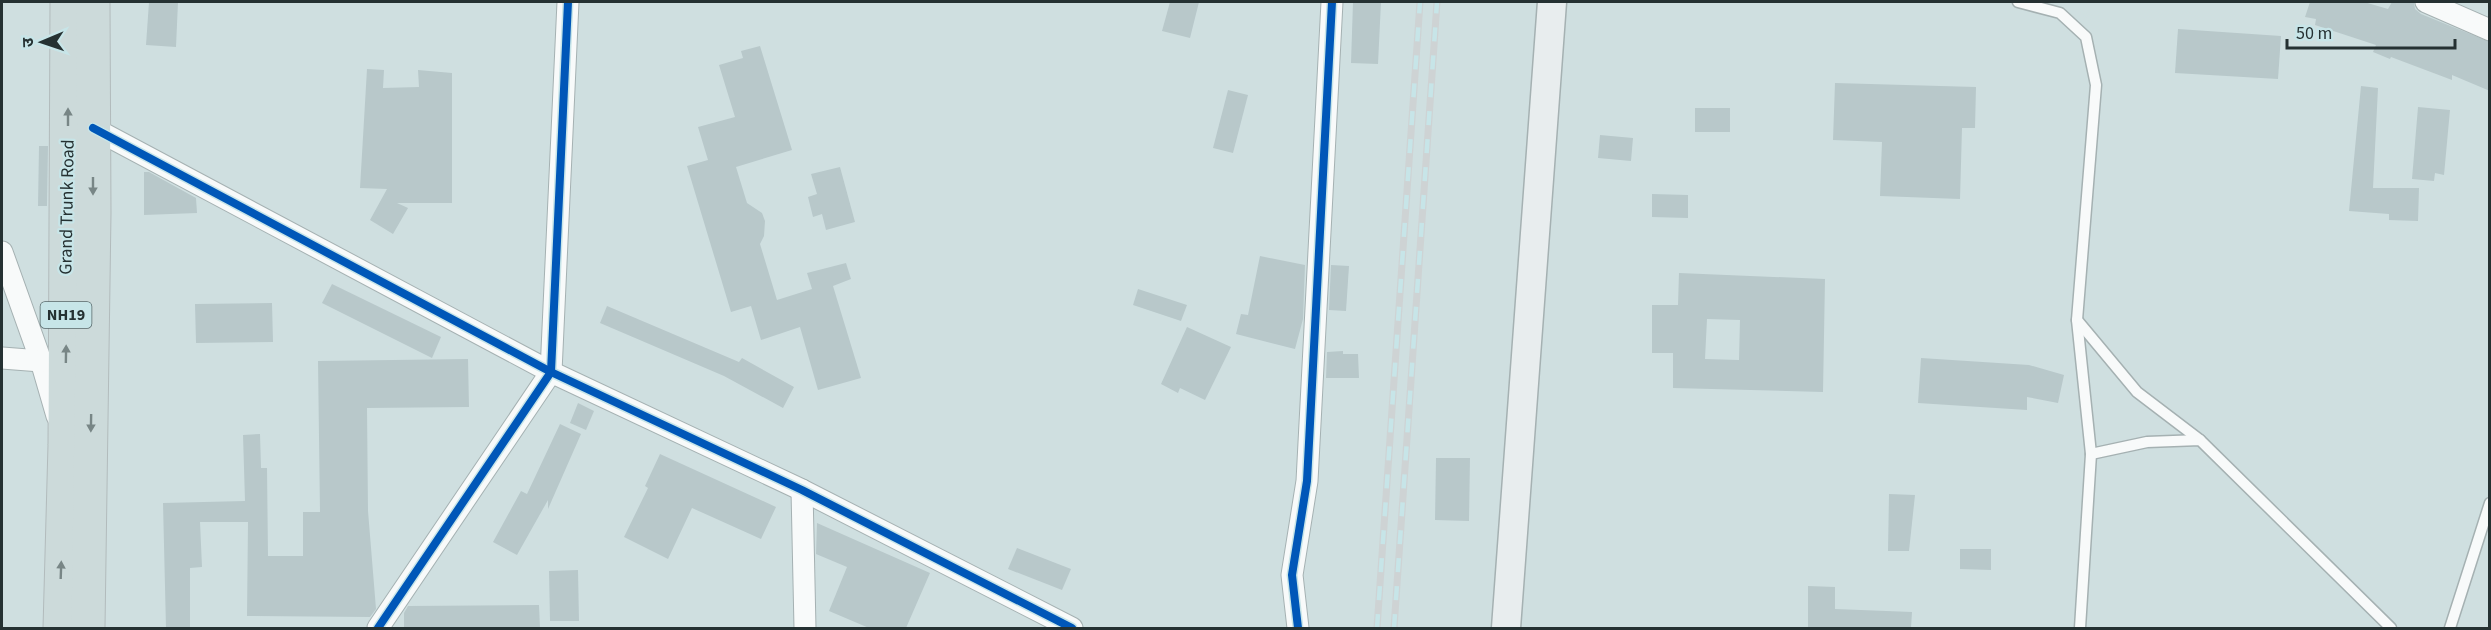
<svg xmlns="http://www.w3.org/2000/svg" width="2491" height="630" viewBox="0 0 2491 630" font-family="'Source Sans 3','Noto Sans Devanagari',sans-serif">
  <style>
    .building { fill: #b8c8ca; fill-rule: evenodd }
    .lines { fill: none; stroke-linecap: round; stroke-linejoin: round }
    .service-casing { stroke: #a5b1b2; stroke-width: 13 }
    .minor-casing { stroke: #a5b1b2; stroke-width: 23 }
    .secondary-casing { stroke: #a5b1b2; stroke-width: 31 }
    .trunk-casing { stroke: #b2bbbc; stroke-width: 35 }
    .service { stroke: #f8fafa; stroke-width: 10 }
    .minor { stroke: #f8fafa; stroke-width: 21 }
    .secondary { stroke: #e8edee; stroke-width: 28 }
    .trunk { stroke: #ccdada; stroke-width: 33 }
    .rail-casing { stroke: #ced3d4; stroke-width: 7 }
    .rail { stroke: #c7e5e8; stroke-width: 4.5; stroke-dasharray: 14; stroke-linecap: butt }
    .cycleway-casing { stroke: #c7e5e8; stroke-width: 11 }
    .cycleway { stroke: #0057b8; stroke-width: 8 }
    .oneway { fill: #788686 }
    .labels { text-anchor: middle; dominant-baseline: central; stroke-width: 4.5; stroke-linejoin: round; paint-order: stroke }
    .shield { fill: #c7e5e8; stroke: #566769; stroke-width: 1.5 }
    .shield-label { font-size: 16px; font-weight: bold; fill: #253132 }
    .street-label { font-size: 18px; fill: #253132; stroke: #c7e5e8 }
  </style>
  <rect width="100%" height="100%" fill="#cfdfe0"/>
  <g class="building">
    <path d="M149,2H178L176,47L146,45Z"/>
    <path d="M1170,2H1199L1190,38L1162,31Z"/>
    <path d="M1353,2H1381L1378,64L1351,63Z"/>
    <path d="M2310,2H2364L2388,9L2392,2H2414L2415,9L2421,14L2490,42V91L2452,75V80L2391,57L2390,59L2373,52L2376,45L2315,25L2316,19L2305,17Z"/>
    <path d="M2178,29L2281,36L2278,79L2175,73Z"/>
    <path d="M760,46L792,150L736,167L747,203L762,213L765,221L764,236L760,244L777,300L812,289L807,273L846,263L851,279L833,286L861,378L818,390L800,327L761,340L751,306L731,312L687,166L708,160L698,127L735,117L719,65L743,58L741,51Z"/>
    <path d="M367,69L384,70L383,88L419,87L418,70L452,73V203H397L408,208L393,234L370,220L387,189L360,188Z"/>
    <path d="M1835,83L1976,87L1975,128H1962L1960,199L1880,196L1882,142L1833,140Z"/>
    <path d="M2361,86L2378,88L2373,188H2419L2418,221L2389,220V214L2349,211Z"/>
    <path d="M1228,90L1248,95L1233,153L1213,148Z"/>
    <path d="M2418,107L2450,110L2444,175L2435,173L2434,181L2412,179Z"/>
    <rect x="1695" y="108" width="35" height="24"/>
    <path d="M1600,135L1633,138L1631,161L1598,158Z"/>
    <path d="M39,146H48L47,206H38Z"/>
    <path d="M840,167L855,222L826,230L822,214L813,217L808,197L817,194L811,174Z"/>
    <path d="M144,172H149L196,198L197,213L144,215Z"/>
    <path d="M1652,194L1688,195V218L1652,217Z"/>
    <path d="M1260,256L1305,265L1303,319L1295,349L1236,334L1241,314L1248,315Z"/>
    <path d="M1331,265L1349,266L1346,311L1329,310Z"/>
    <path d="M1679,273L1825,279L1823,392L1673,388V353H1652V305H1678ZM1707,319L1740,320L1739,360L1705,359Z"/>
    <path d="M332,284L441,337L432,358L322,303Z"/>
    <path d="M1138,289L1187,305L1181,321L1133,305Z"/>
    <path d="M272,303L273,342L196,343L195,304Z"/>
    <path d="M607,306L739,362L742,358L794,387L783,408L724,376L600,323Z"/>
    <path d="M1187,327L1231,347L1205,400L1180,388L1178,393L1161,384Z"/>
    <path d="M1343,351V354H1358L1359,378H1326L1327,352Z"/>
    <path d="M1921,358L2029,365L2064,375L2058,403L2027,397V410L1918,403Z"/>
    <path d="M468,359L469,407L367,408L368,511L376,609L370,617L247,616L248,522H200L202,567L190,568V628H166L163,503L245,501L243,435L260,434L261,468H267L268,556H303V512H320L318,361Z"/>
    <path d="M578,403L594,411L586,430L570,423Z"/>
    <path d="M560,424L581,434L548,509V500L517,555L493,542L521,491L527,494Z"/>
    <path d="M660,454L776,507L761,539L692,508L668,559L624,537L648,488L645,486Z"/>
    <path d="M1436,458H1470L1469,521L1435,520Z"/>
    <path d="M1889,494L1915,495L1909,551H1888Z"/>
    <path d="M817,523L930,573L906,628H869L829,611L847,567L816,554Z"/>
    <path d="M1017,548L1071,569L1062,590L1008,569Z"/>
    <path d="M1960,549H1991V570L1960,569Z"/>
    <path d="M578,570L579,621H550L549,571Z"/>
    <path d="M1808,586L1835,587V609L1912,612L1911,628H1808Z"/>
    <path d="M539,605L540,628H404V613L408,606Z"/>
  </g>
  <g class="lines">
    <defs>
      <g id="service">
        <path d="M2018,2L2060,13L2086,37L2096,85L2077,320L2091,454L2080,628"/>
        <path d="M2077,320L2137,392L2200,440"/>
        <path d="M2091,454L2147,442L2200,440L2391,628"/>
        <path d="M2450,628L2490,503"/>
      </g>
      <g id="minor">
        <path d="M2426,2L2490,30"/>
        <path d="M93,128L551,372L802,490L1072,628"/>
        <path d="M2,252L41,361L57,416"/>
        <path d="M2,358L41,361"/>
        <path d="M802,490L805,628"/>
        <path d="M378,628L551,372L568,2"/>
        <path d="M1298,628L1292,575L1307,481L1332,2"/>
      </g>
      <path id="secondary" d="M1506,628L1552,2"/>
      <g id="trunk">
        <path d="M60,628L65,445L67,2"/>
        <path d="M88,628L94,213L93,2"/>
      </g>
    </defs>
    <use href="#service" class="service-casing"/>
    <use href="#minor" class="minor-casing"/>
    <use href="#secondary" class="secondary-casing"/>
    <use href="#trunk" class="trunk-casing"/>
    <use href="#service" class="service"/>
    <use href="#minor" class="minor"/>
    <use href="#secondary" class="secondary"/>
    <use href="#trunk" class="trunk"/>
    <defs>
      <g id="rail">
        <path d="M1377,628L1420,2"/>
        <path d="M1394,628L1437,2"/>
      </g>
    </defs>
    <use href="#rail" class="rail-casing"/>
    <use href="#rail" class="rail"/>
    <defs>
      <g id="cycleway">
        <path d="M93,128L551,372L802,490L1072,628"/>
        <path d="M378,628L551,372L568,2"/>
        <path d="M1298,628L1292,575L1307,481L1332,2"/>
      </g>
    </defs>
    <use href="#cycleway" class="cycleway-casing"/>
    <use href="#cycleway" class="cycleway"/>
  </g>
  <defs><path id="oneway-solid" d="M-6-.8H1V-3.2L6.5 0L1 3.2V.8H-6Z" transform="scale(1.5)"/></defs>
  <g class="oneway">
    <use href="#oneway-solid" transform="translate(68 117) rotate(-90)"/>
    <use href="#oneway-solid" transform="translate(93 186) rotate(90)"/>
    <use href="#oneway-solid" transform="translate(66 354) rotate(-89)"/>
    <use href="#oneway-solid" transform="translate(91 423) rotate(91)"/>
    <use href="#oneway-solid" transform="translate(61 570) rotate(-88)"/>
  </g>
  <g class="labels">
    <rect class="shield" x="40.5" y="302" width="51" height="26" rx="4.5"/>
    <g class="shield-label">
      <text x="66" y="315">NH19</text>
    </g>
    <g class="street-label">
      <text transform="translate(67 207) rotate(-89)">Grand Trunk Road</text>
    </g>
  </g>
  <rect width="2491" height="630" fill="none" stroke="#253132" stroke-width="6"/>
  <g transform="translate(42 42) rotate(268)" stroke="#c7e5e8" stroke-width="4.5" paint-order="stroke">
  <path d="M0-4.5L10 22L0 15L-10 22Z" fill="#253132"/>
  <text y="-9" font-size="16" font-weight="bold" text-anchor="middle" fill="#253132">उ</text>
  </g>
  <path d="M2287 39v9h168v-9" fill="none" stroke="#253132" stroke-width="3"/>
  <text x="2296" y="39" font-size="18" fill="#253132" stroke="#c7e5e8" stroke-width="4.5" paint-order="stroke">50 m</text>
</svg>
